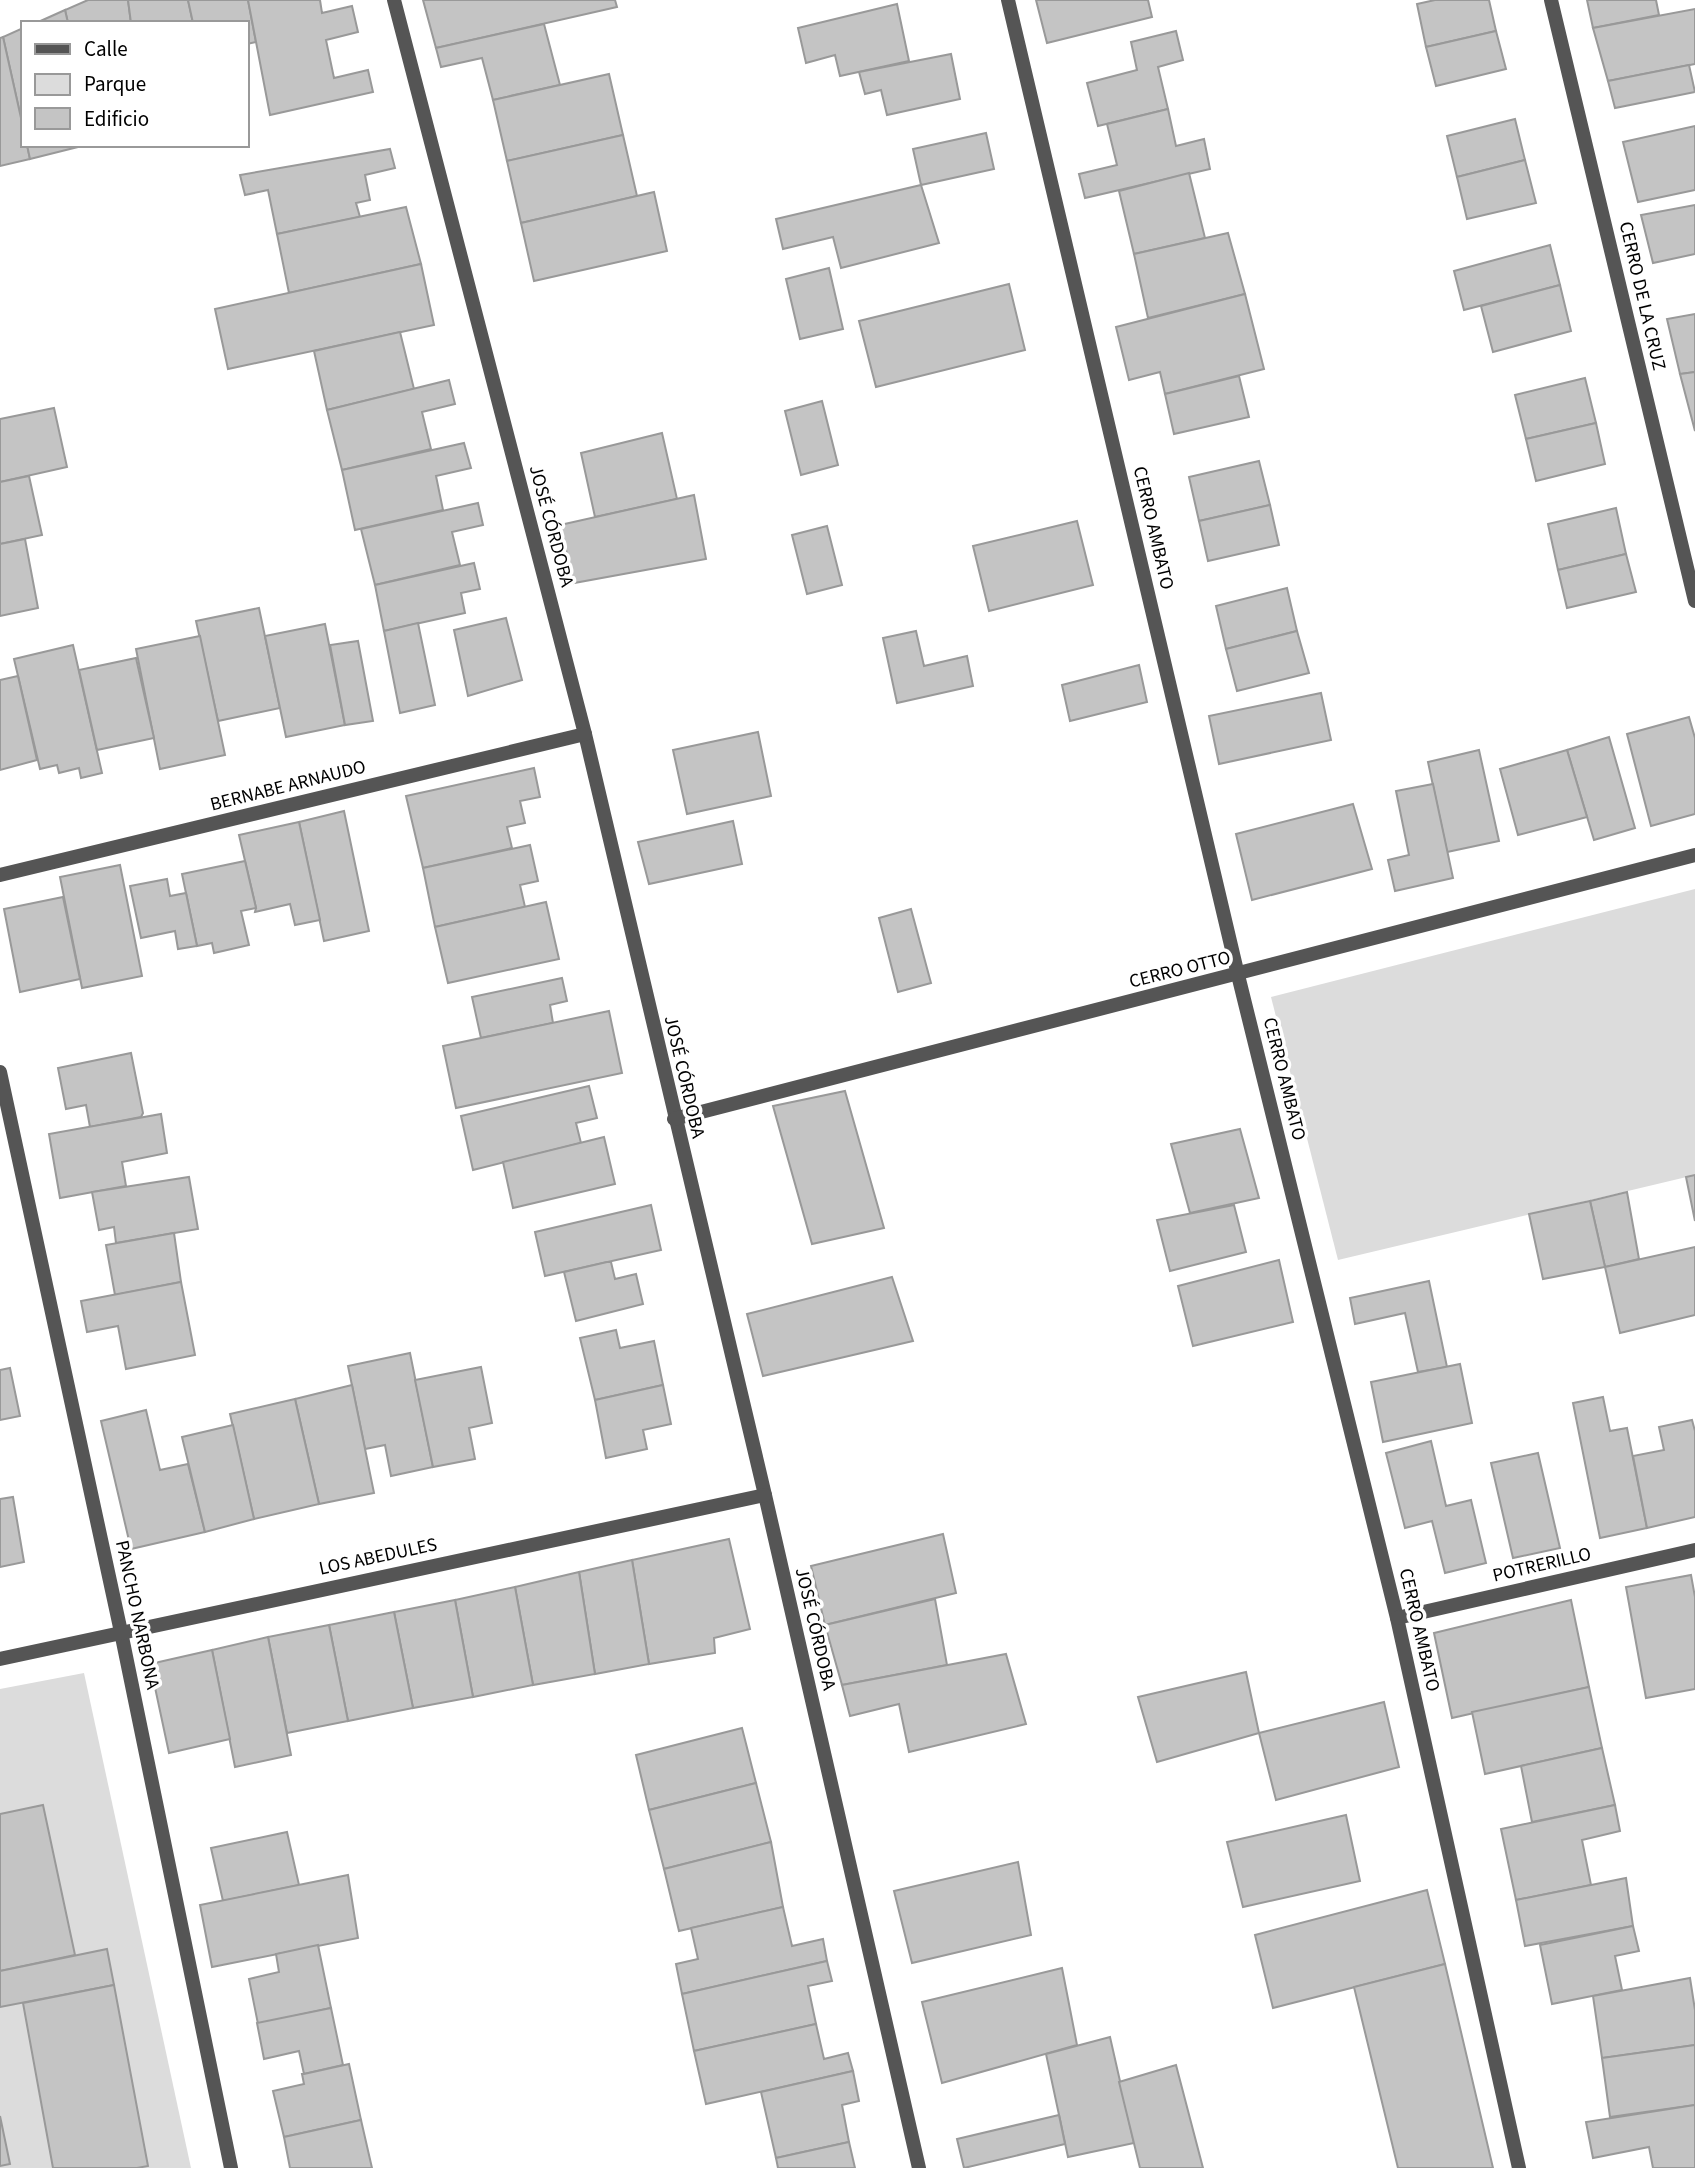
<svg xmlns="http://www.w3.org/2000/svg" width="1695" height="2168" viewBox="0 0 1695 2168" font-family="'Source Sans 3',sans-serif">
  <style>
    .green { fill: #dcdcdc }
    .building { fill: #c4c4c4; stroke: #999; stroke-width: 2 }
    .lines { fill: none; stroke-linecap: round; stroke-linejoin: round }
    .minor { stroke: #555; stroke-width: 14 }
    .labels { text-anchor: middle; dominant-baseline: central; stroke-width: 7; stroke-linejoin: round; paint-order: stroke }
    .street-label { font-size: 19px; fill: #000; stroke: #fff }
  </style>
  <rect width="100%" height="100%" fill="#fff"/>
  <g class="green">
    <path d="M1695,889V1175L1338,1260L1271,997Z"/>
    <path d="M84,1673L191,2168H0V1689Z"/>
  </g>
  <g class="building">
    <path d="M88,0H128L131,23H68L65,10Z"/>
    <path d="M128,0H188L193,23H131Z"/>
    <path d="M188,0H248L256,42L247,44V23H193Z"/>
    <path d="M248,0H320L322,13L352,6L358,32L326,40L334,78L368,70L373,92L270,115Z"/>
    <path d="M423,0H615L617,7L436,48Z"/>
    <path d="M1036,0H1148L1152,17L1047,43Z"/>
    <path d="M1435,0H1489L1496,31L1426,47L1417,4Z"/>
    <path d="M1587,0H1656L1659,15L1593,28Z"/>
    <path d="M897,4L909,61L840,76L835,55L806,63L798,28Z"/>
    <path d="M1695,9V64L1608,81L1593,28Z"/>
    <path d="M65,10L68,23H36Z"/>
    <path d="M544,24L560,85L493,100L482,58L441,67L436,48Z"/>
    <path d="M23,28V127L3,37Z"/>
    <path d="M1176,31L1183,60L1158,67L1168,109L1098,126L1087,83L1137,70L1131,42Z"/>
    <path d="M1496,31L1506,69L1436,86L1426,47Z"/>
    <path d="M3,37L23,127V145H27L30,159L0,166V38Z"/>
    <path d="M951,54L960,99L887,115L881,90L865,94L859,72Z"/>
    <path d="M1689,65L1695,92L1615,108L1608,81Z"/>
    <path d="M609,74L623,135L507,161L493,100Z"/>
    <path d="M1168,109L1176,146L1204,139L1210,169L1085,198L1079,174L1117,165L1107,124Z"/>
    <path d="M1515,119L1525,160L1457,177L1447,136Z"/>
    <path d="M1695,126V190L1638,202L1623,142Z"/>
    <path d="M986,133L994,169L921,185L913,149Z"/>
    <path d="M623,135L637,196L521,223L507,161Z"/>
    <path d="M27,145H86L30,159Z"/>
    <path d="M390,149L395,168L365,175L370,200L356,203L360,217L277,234L268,190L245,195L240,175Z"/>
    <path d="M1525,160L1536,203L1467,219L1457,177Z"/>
    <path d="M1189,173L1205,238L1134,254L1119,191Z"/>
    <path d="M921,185L939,243L841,268L833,237L783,249L776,219Z"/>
    <path d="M654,192L667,251L534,281L521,223Z"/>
    <path d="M1695,205V254L1653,263L1641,215Z"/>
    <path d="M406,207L421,264L289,293L277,234Z"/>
    <path d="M1228,233L1245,294L1148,318L1134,254Z"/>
    <path d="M1550,245L1560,285L1464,310L1454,271Z"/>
    <path d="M421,264L434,325L228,369L215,309Z"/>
    <path d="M829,268L843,329L800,339L786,279Z"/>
    <path d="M1009,284L1025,350L876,387L859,321Z"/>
    <path d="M1560,285L1571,331L1493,352L1481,306Z"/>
    <path d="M1245,294L1264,369L1165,394L1160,372L1129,380L1116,327Z"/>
    <path d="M1695,314V372L1680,374L1667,319Z"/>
    <path d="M400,332L414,389L327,410L314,351Z"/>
    <path d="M1695,372V431L1680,374Z"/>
    <path d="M1239,376L1249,417L1174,434L1165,394Z"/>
    <path d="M1585,378L1596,423L1526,439L1515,395Z"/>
    <path d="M449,380L455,404L422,412L431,449L342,470L327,410Z"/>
    <path d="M822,401L838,465L801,475L785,411Z"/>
    <path d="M54,408L67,467L0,482V419Z"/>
    <path d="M1596,423L1605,464L1536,481L1526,439Z"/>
    <path d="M662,433L677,499L595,517L581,453Z"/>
    <path d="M464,443L471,468L436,476L443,510L355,530L342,470Z"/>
    <path d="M1259,461L1270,505L1199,521L1189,477Z"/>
    <path d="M29,476L42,535L0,544V482Z"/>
    <path d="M694,495L706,559L574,583L560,525Z"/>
    <path d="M478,503L483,525L452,532L460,565L375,585L361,529Z"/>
    <path d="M1270,505L1279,545L1208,561L1199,521Z"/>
    <path d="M1616,508L1626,554L1558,570L1548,524Z"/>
    <path d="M1077,521L1093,585L989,611L973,546Z"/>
    <path d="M827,526L842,585L807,594L792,535Z"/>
    <path d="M25,539L38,608L0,616V544Z"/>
    <path d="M1626,554L1636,592L1567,608L1558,570Z"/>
    <path d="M474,563L480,589L461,593L465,613L384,631L375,585Z"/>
    <path d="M1287,588L1297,631L1226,649L1216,606Z"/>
    <path d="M259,608L280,708L218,721L196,621Z"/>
    <path d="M506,618L522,680L468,696L454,630Z"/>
    <path d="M418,623L435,705L400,713L384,631Z"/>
    <path d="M325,624L345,725L286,737L265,636Z"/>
    <path d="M916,631L924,666L967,656L973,686L897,703L883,638Z"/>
    <path d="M1297,631L1309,673L1237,691L1226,649Z"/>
    <path d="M200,636L225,755L160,769L136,649Z"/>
    <path d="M358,641L373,721L345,725L330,645Z"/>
    <path d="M73,645L102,773L81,778L79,768L59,773L57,765L40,769L14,659Z"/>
    <path d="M136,658L154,738L97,750L79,670Z"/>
    <path d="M1139,665L1147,702L1070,721L1062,685Z"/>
    <path d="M18,676L37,760L0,770V680Z"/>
    <path d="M1321,693L1331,740L1219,764L1209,716Z"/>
    <path d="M1689,717L1695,738V814L1651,826L1627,734Z"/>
    <path d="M758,732L771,796L687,814L673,750Z"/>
    <path d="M1609,737L1635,828L1594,840L1567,750Z"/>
    <path d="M1479,750L1499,841L1447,852L1428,762Z"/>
    <path d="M1567,750L1587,817L1518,835L1500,769Z"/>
    <path d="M534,768L540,797L520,801L525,823L507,827L512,848L423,868L406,796Z"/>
    <path d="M1433,784L1453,878L1395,891L1388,860L1409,855L1396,791Z"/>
    <path d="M1353,804L1372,869L1252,900L1236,834Z"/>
    <path d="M344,811L369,931L324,941L299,822Z"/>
    <path d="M733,821L742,864L649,884L638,842Z"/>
    <path d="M299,822L320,920L295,925L290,904L255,912L256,908L239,835Z"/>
    <path d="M530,845L538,881L520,885L525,907L435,927L423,868Z"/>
    <path d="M245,861L256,908L241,911L249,945L214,953L212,943L197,946L182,874Z"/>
    <path d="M120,865L142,976L82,988L60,877Z"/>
    <path d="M167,879L170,896L186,893L197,946L178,949L175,931L141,938L130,886Z"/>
    <path d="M63,897L80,979L20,992L4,909Z"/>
    <path d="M546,902L559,959L448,983L435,927Z"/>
    <path d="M911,909L931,983L898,992L879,918Z"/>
    <path d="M562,978L567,1001L550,1005L553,1023L481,1038L472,997Z"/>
    <path d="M609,1011L622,1073L456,1108L443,1046Z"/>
    <path d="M131,1053L143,1113L141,1117L90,1127L86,1105L66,1109L58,1068Z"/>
    <path d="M589,1086L597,1118L576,1123L581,1143L473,1170L461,1116Z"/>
    <path d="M845,1091L884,1228L812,1244L773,1106Z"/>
    <path d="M161,1114L167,1153L122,1162L126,1186L60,1198L49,1134Z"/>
    <path d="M1240,1129L1259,1198L1190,1213L1171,1144Z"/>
    <path d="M604,1137L615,1184L513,1208L503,1162Z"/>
    <path d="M1695,1175V1221L1686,1177Z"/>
    <path d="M189,1177L198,1229L116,1243L114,1227L99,1230L92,1192Z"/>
    <path d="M1627,1192L1639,1259L1605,1267L1590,1201Z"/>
    <path d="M1590,1201L1605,1267L1543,1279L1529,1214Z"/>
    <path d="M651,1205L661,1250L545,1276L535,1232Z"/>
    <path d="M1234,1205L1246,1252L1170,1271L1157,1220Z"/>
    <path d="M174,1233L181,1282L115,1295L106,1245Z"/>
    <path d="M1695,1247V1315L1620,1333L1605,1267Z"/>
    <path d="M1279,1260L1293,1322L1193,1346L1178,1286Z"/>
    <path d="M607,1262H611L615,1279L636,1274L643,1304L576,1321L564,1272Z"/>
    <path d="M892,1277L913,1341L763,1376L747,1314Z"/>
    <path d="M1429,1281L1447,1367L1418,1372L1405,1313L1355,1324L1350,1298Z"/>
    <path d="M181,1282L195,1355L126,1369L118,1326L87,1332L81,1301Z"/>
    <path d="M616,1330L620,1348L654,1341L663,1385L595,1400L580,1338Z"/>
    <path d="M410,1353L433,1467L391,1476L385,1445L365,1449L348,1366Z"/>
    <path d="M1460,1364L1472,1423L1383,1442L1371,1382Z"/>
    <path d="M481,1367L492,1423L469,1428L475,1459L433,1467L415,1380Z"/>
    <path d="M10,1368L20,1416L0,1420V1370Z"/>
    <path d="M352,1385L374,1493L319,1504L295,1399Z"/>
    <path d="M663,1385L671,1424L643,1430L647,1449L606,1458L595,1400Z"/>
    <path d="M1603,1397L1610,1431L1627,1428L1647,1528L1600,1538L1573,1403Z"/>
    <path d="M295,1399L319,1504L254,1519L230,1414Z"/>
    <path d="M146,1410L160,1470L188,1464L205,1532L131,1549L101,1421Z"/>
    <path d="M1692,1420L1695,1431V1517L1647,1528L1633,1456L1664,1450L1659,1427Z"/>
    <path d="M233,1425L254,1519L205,1532L182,1437Z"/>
    <path d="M1431,1441L1446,1506L1471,1500L1486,1563L1445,1573L1432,1521L1405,1528L1386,1453Z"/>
    <path d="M1538,1453L1560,1548L1513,1558L1491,1463Z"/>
    <path d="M13,1497L24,1562L0,1567V1499Z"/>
    <path d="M943,1534L956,1593L825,1625L811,1566Z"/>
    <path d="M729,1539L750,1629L714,1638L715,1653L649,1664L632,1560Z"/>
    <path d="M632,1560L649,1664L595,1674L579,1572Z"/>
    <path d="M579,1572L595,1674L533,1685L515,1587Z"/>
    <path d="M1691,1575L1695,1597V1689L1646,1698L1626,1587Z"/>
    <path d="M515,1587L533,1685L473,1697L455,1600Z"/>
    <path d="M935,1599L947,1665L842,1685L825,1625Z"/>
    <path d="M455,1600L473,1697L413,1708L394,1612Z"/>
    <path d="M1571,1600L1589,1687L1452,1718L1434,1633Z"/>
    <path d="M394,1612L413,1708L348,1721L329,1625Z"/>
    <path d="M329,1625L348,1721L287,1733L268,1637Z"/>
    <path d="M268,1637L291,1755L235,1767L212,1650Z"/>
    <path d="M212,1650L230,1739L169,1753L150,1664Z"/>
    <path d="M1006,1654L1026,1724L909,1752L899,1704L850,1716L842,1685Z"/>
    <path d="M1246,1672L1259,1733L1157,1762L1138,1697Z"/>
    <path d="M1589,1687L1602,1748L1485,1774L1472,1712Z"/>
    <path d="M1384,1702L1399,1767L1276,1800L1259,1733Z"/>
    <path d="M742,1728L756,1783L649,1810L636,1755Z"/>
    <path d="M1602,1748L1615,1805L1532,1822L1521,1766Z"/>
    <path d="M756,1783L771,1842L664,1869L649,1810Z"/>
    <path d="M43,1805L75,1955L0,1971V1814Z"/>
    <path d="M1615,1805L1620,1831L1582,1840L1591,1885L1516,1900L1501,1829Z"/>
    <path d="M1346,1815L1360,1881L1243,1907L1227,1842Z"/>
    <path d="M287,1832L299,1885L223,1901L211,1848Z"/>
    <path d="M771,1842L783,1907L679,1931L664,1869Z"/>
    <path d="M1018,1862L1031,1935L912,1963L894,1891Z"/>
    <path d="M348,1875L358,1938L212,1967L200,1905Z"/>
    <path d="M1626,1878L1633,1926L1525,1946L1516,1900Z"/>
    <path d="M1427,1890L1445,1964L1273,2008L1255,1935Z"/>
    <path d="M783,1907L792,1946L823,1939L827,1961L682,1994L676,1964L698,1959L691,1928Z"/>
    <path d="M1633,1926L1639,1951L1615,1956L1622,1990L1552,2004L1540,1945Z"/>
    <path d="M318,1945L331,2008L258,2024L249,1979L279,1972L276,1954Z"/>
    <path d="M107,1949L114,1985L0,2007V1971Z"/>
    <path d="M827,1961L832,1981L808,1986L816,2024L694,2051L682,1994Z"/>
    <path d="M1445,1964L1493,2168H1398L1354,1987Z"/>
    <path d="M1062,1968L1077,2045L942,2083L922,2002Z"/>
    <path d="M1690,1978L1695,2010V2045L1602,2058L1593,1996Z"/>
    <path d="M114,1985L148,2166L137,2168H53L23,2003Z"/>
    <path d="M331,2008L343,2065L304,2074L299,2051L264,2059L257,2023Z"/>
    <path d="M816,2024L824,2059L848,2053L853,2071L706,2104L694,2051Z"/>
    <path d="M1110,2037L1134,2143L1068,2157L1046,2054Z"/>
    <path d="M1695,2045V2105L1610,2117L1602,2058Z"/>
    <path d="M349,2064L361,2120L284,2137L273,2091L304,2084L302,2074H304Z"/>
    <path d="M1176,2065L1203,2168H1140L1119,2082Z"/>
    <path d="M853,2071L859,2101L842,2105L849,2142L776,2158L761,2092Z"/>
    <path d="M1695,2105V2168H1653L1649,2147L1593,2158L1586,2122Z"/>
    <path d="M1059,2115L1065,2144L964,2168L957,2139Z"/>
    <path d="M0,2116L10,2164L0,2166Z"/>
    <path d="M361,2120L372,2168H290L284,2137Z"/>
    <path d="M849,2142L855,2168H778L776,2158Z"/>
  </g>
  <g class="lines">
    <g class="minor">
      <path d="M394,0L585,734L765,1495L919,2168"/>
      <path d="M1008,0L1238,975L1397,1618L1519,2168"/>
      <path d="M1551,0L1695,601"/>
      <path d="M0,875L585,734"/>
      <path d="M0,1072L121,1632L231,2168"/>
      <path d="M674,1119L1695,855"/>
      <path d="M1397,1618L1695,1550"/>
      <path d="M0,1659L765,1495"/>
    </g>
  </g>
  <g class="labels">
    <g class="street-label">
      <text transform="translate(1642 296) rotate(77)">CERRO DE LA CRUZ</text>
      <text transform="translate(551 526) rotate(75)">JOSÉ CÓRDOBA</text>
      <text transform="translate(1153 528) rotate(77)">CERRO AMBATO</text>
      <text transform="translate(288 786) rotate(-14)">BERNABE ARNAUDO</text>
      <text transform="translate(1180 970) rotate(-14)">CERRO OTTO</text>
      <text transform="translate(684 1077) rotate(77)">JOSÉ CÓRDOBA</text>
      <text transform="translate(1284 1079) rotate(76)">CERRO AMBATO</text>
      <text transform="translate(378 1557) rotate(-12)">LOS ABEDULES</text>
      <text transform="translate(1542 1565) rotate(-13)">POTRERILLO</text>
      <text transform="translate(137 1615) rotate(78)">PANCHO NARBONA</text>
      <text transform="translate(815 1629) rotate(77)">JOSÉ CÓRDOBA</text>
      <text transform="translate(1419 1630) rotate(77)">CERRO AMBATO</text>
    </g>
  </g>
  <rect x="21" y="21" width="228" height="126" fill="#ffffff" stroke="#999999" stroke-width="2"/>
  <rect x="35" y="44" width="35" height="10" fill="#555555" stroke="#999999" stroke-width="2"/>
  <text x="84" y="56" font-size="21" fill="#000000">Calle</text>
  <rect x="35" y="74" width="35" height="21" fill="#dcdcdc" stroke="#999999" stroke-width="2"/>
  <text x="84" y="91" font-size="21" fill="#000000">Parque</text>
  <rect x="35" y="108" width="35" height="21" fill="#c4c4c4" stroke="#999999" stroke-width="2"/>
  <text x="84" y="126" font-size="21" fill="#000000">Edificio</text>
</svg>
